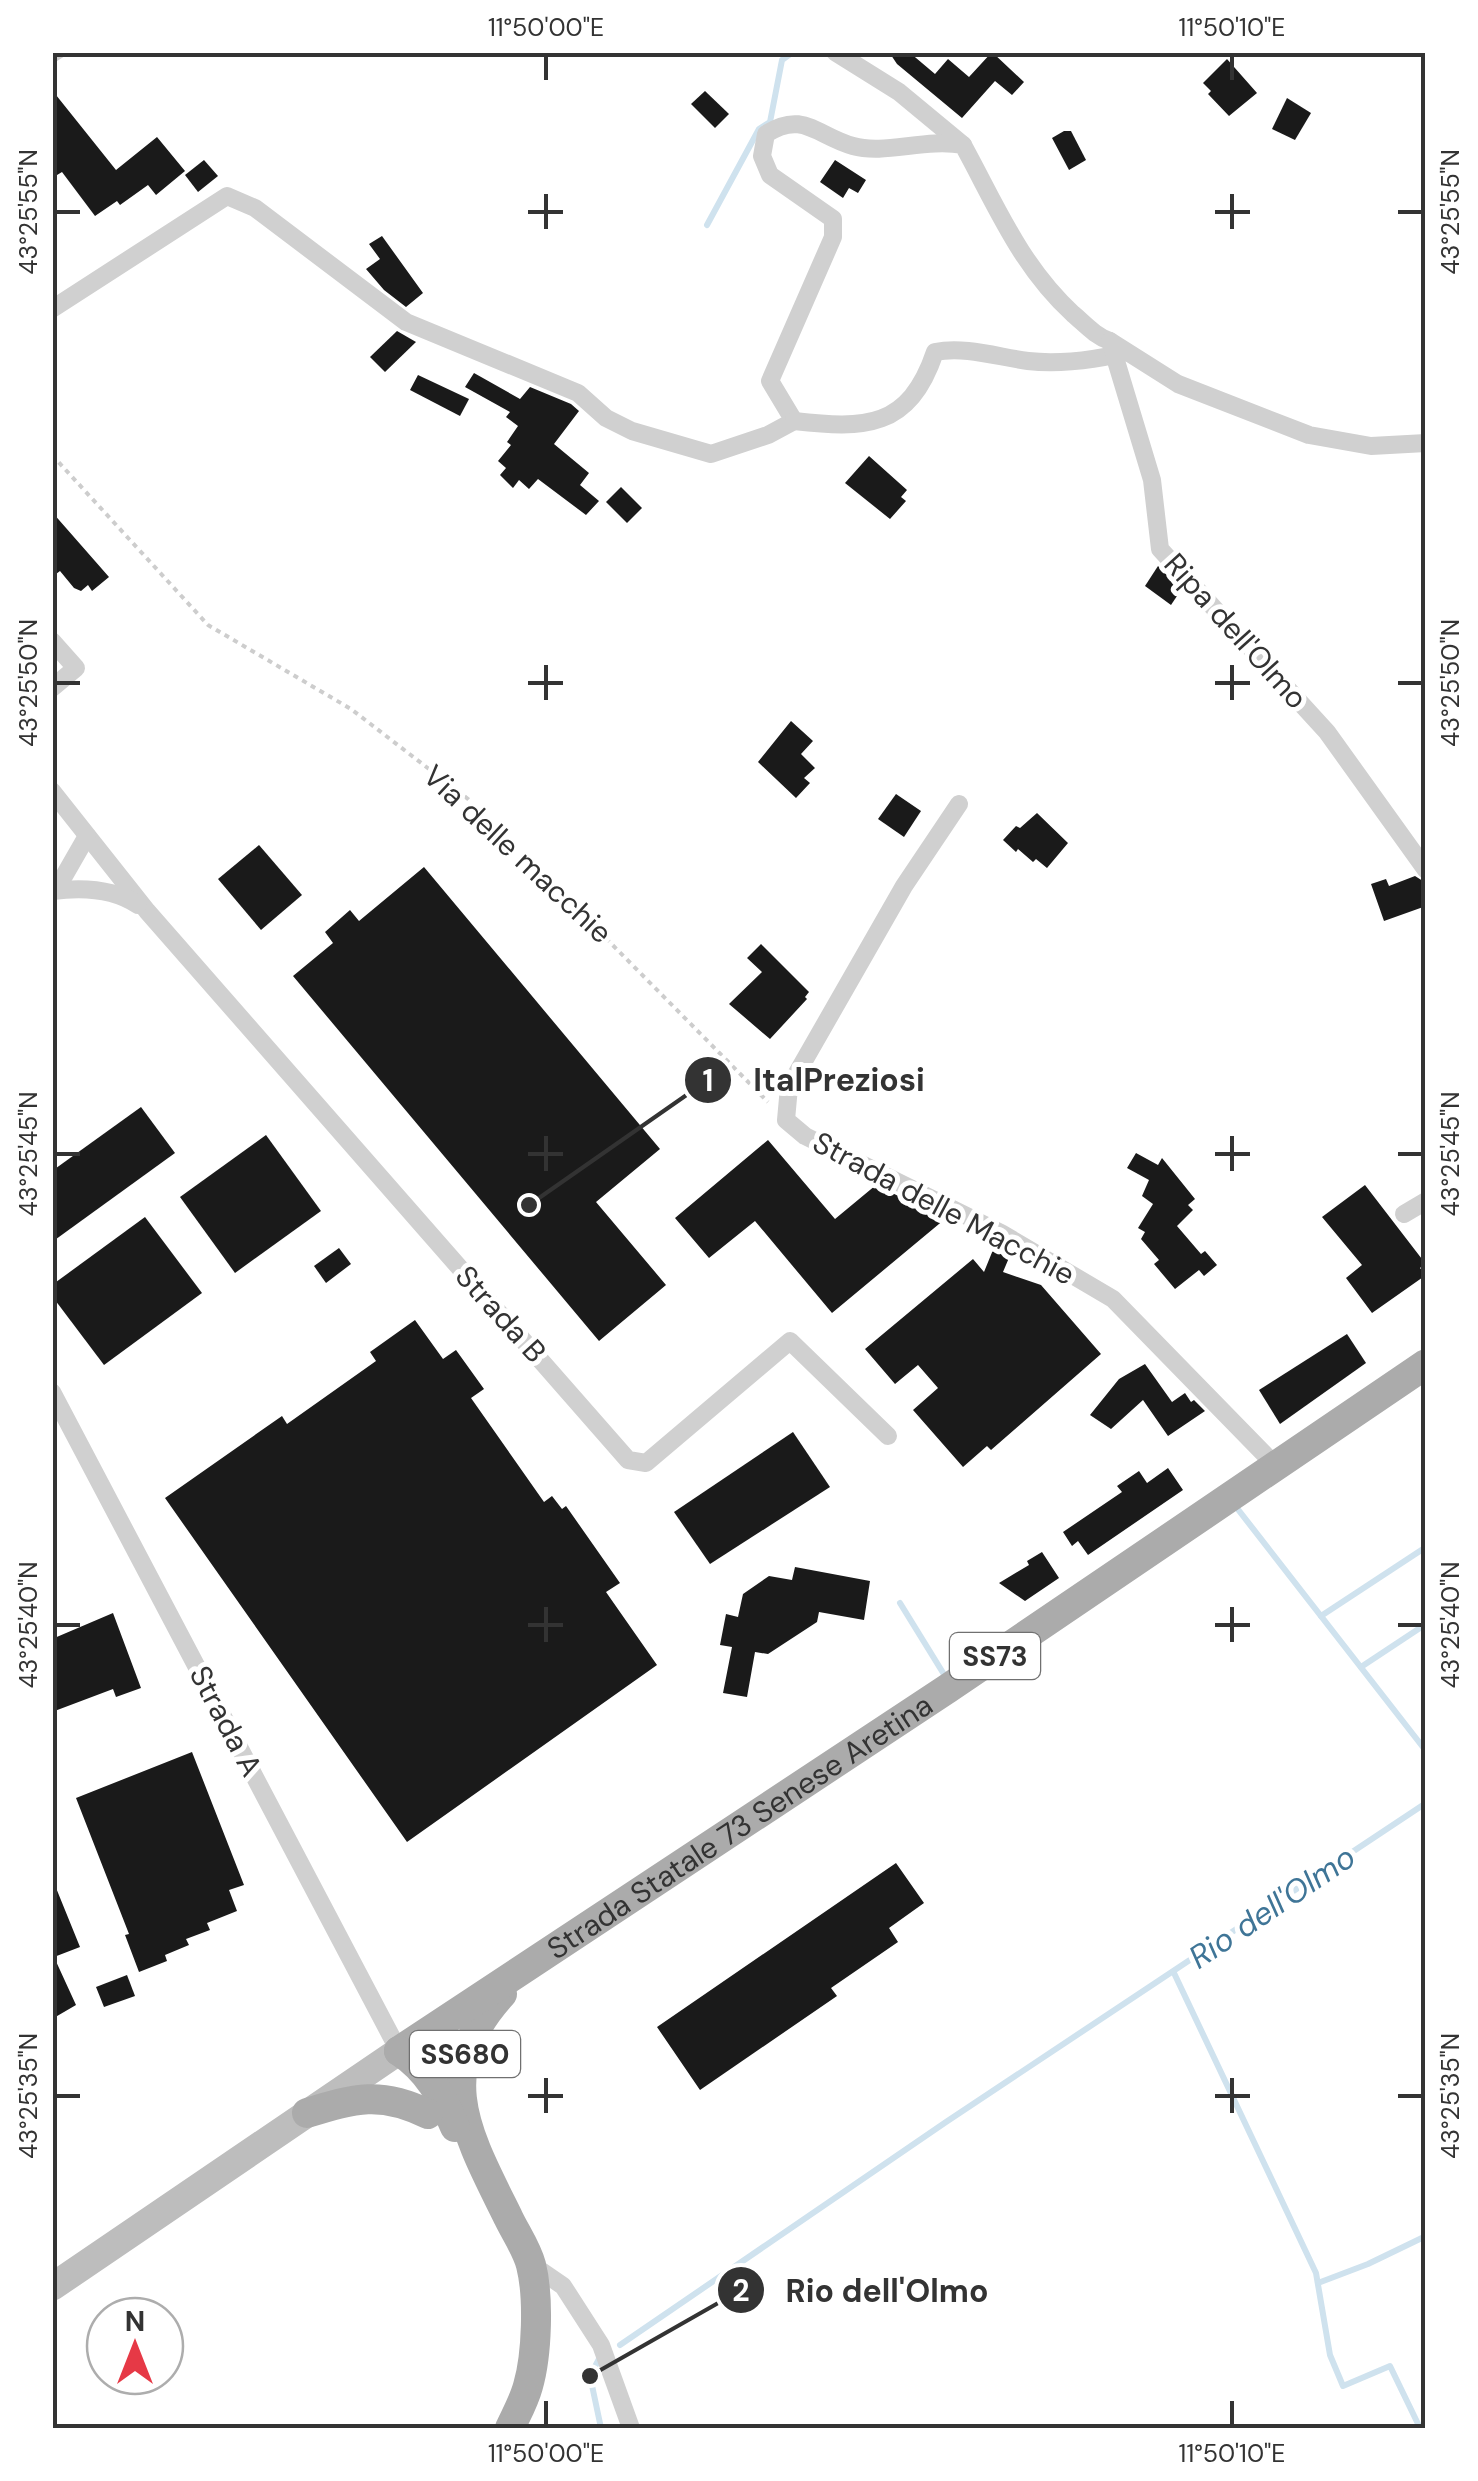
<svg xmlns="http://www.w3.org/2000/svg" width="1478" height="2481" viewBox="0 0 1478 2481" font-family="'DM Sans',sans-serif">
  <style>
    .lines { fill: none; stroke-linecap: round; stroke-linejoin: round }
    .stream { stroke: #cfe2ee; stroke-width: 6 }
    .building { fill: #1a1a1a }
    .path { stroke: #cdcdcd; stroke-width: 4; stroke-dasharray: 5 5; stroke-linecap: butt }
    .service { stroke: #d0d0d0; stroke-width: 9 }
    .minor { stroke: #d0d0d0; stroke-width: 18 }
    .secondary { stroke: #bdbdbd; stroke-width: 28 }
    .primary { stroke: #ababab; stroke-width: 30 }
    .ticks { fill: none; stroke: #333; stroke-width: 4 }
    .labels { text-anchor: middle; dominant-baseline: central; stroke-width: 10; stroke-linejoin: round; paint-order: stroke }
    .shield { fill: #fff; stroke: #707070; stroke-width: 2.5 }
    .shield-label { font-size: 28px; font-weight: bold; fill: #333 }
    .street-label { font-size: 30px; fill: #333; stroke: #fff }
    .water-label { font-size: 32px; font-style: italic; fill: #3f7597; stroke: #fff }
    .leader { fill: none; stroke: #333; stroke-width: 4 }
    .callout-dot { fill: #333; stroke: #fff; stroke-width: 4 }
    .mark-label { font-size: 30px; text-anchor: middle; font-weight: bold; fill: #fff }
    .callout-label { font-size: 32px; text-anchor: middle; font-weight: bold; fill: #333; stroke: #fff; stroke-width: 10; stroke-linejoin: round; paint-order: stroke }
    .neatline { fill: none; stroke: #333; stroke-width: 4 }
    .ticks-label { font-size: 25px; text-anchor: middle; fill: #333 }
  </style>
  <rect width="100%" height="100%" fill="#fff"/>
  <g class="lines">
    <g class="stream">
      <path d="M707,225L759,129L770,122L782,60L793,52"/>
      <path d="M1233,1503L1426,1751"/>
      <path d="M900,1603L945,1676"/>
      <path d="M1321,1616L1426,1547"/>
      <path d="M1361,1667L1426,1624"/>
      <path d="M1174,1973L1316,2273L1330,2355L1343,2386L1390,2366L1420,2428"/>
      <path d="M1318,2283L1368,2264L1426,2236"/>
      <path d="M620,2345L946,2122L1426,1803"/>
      <path d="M599,2359L590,2376L601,2428"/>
    </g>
  </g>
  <g class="building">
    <path d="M893,52H909L935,74L948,59L969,77L992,52L1024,82L1012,95L995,81L962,118L897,64L891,55Z"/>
    <path d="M1227,59L1257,93L1229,116L1208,94L1211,91L1203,83Z"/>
    <path d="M52,90L116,170L157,137L185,171L156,195L148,185L120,205L117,201L95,216L62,172L52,178Z"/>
    <path d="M705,91L729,114L715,128L691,104Z"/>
    <path d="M1287,98L1311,113L1295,140L1272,129Z"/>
    <path d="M1064,131H1071L1086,160L1069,170L1052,138Z"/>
    <path d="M204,160L218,176L198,192L185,175Z"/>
    <path d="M835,160L866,180L858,193L849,188L843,198L820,182Z"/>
    <path d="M382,236L423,293L406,307L384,290L366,269L380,259L369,244Z"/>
    <path d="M397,331L416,342L385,372L370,357Z"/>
    <path d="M474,373L520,399L530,387L571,404L579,411L554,444L589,473L580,485L599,501L586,515L538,479L529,489L519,480L513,488L500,475L506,468L498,461L511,445L507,442L518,426L506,417L510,412L465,387Z"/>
    <path d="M418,375L469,399L460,416L410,390Z"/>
    <path d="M869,456L907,490L901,497L906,501L890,519L845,483Z"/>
    <path d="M621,487L642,508L627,523L606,502Z"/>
    <path d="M52,512L109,577L92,591L88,585L81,591L74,588L60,571L52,577Z"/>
    <path d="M1158,566L1181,590L1171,605L1145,586Z"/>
    <path d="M791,721L813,741L801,754L815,768L804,778L810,783L796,798L758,762Z"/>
    <path d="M896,794L921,811L904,837L878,819Z"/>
    <path d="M1037,813L1068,843L1047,868L1036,859L1033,862L1018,849L1016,852L1003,840L1016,826L1020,828Z"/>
    <path d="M259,845L302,895L261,930L218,879Z"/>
    <path d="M424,867L660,1149L596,1202L666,1285L599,1341L293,976L333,943L325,932L350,910L359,921Z"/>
    <path d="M1415,876L1426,883V906L1384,921L1371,884L1386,879L1389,886Z"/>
    <path d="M761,944L809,992L805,997L807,999L770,1039L729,1004L762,972L747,958Z"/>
    <path d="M141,1107L175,1153L52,1242V1171Z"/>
    <path d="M266,1135L321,1211L235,1273L180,1197Z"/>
    <path d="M768,1140L835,1219L876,1185L945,1219L832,1313L755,1221L709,1258L675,1218Z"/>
    <path d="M1136,1153L1158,1165L1162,1158L1195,1199L1188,1205L1193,1210L1177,1226L1201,1254L1205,1251L1217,1265L1204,1276L1199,1270L1175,1289L1154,1264L1159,1260L1141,1239L1145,1232L1138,1228L1153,1204L1142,1196L1149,1180L1127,1168Z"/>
    <path d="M1365,1185L1425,1263L1420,1268L1426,1275L1372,1313L1346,1278L1362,1265L1322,1217Z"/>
    <path d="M145,1217L202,1293L104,1365L52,1296V1285Z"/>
    <path d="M995,1245L1011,1253L1003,1272L1041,1285L1101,1354L991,1450L987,1446L963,1467L913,1410L938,1388L918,1365L895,1384L865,1349L973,1259L984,1272Z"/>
    <path d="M339,1248L351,1264L326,1283L314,1266Z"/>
    <path d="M415,1320L443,1359L456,1350L484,1389L471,1398L544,1502L552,1496L562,1509L566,1506L620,1583L606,1592L657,1665L407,1842L165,1498L282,1416L287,1424L376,1361L370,1352Z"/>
    <path d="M1347,1334L1366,1363L1280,1424L1259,1390Z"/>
    <path d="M1145,1364L1172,1402L1185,1393L1191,1402L1194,1400L1205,1411L1168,1436L1143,1400L1111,1429L1090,1415L1119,1379Z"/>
    <path d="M793,1432L830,1487L710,1564L674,1512Z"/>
    <path d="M1168,1468L1183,1490L1088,1555L1078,1541L1072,1546L1063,1532L1122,1492L1117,1486L1139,1471L1147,1483Z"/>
    <path d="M1042,1552L1059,1578L1025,1601L999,1583L1029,1565L1027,1561Z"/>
    <path d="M795,1567L870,1581L864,1620L819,1612L817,1622L768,1654L755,1652L747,1697L723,1693L732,1647L720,1645L726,1614L738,1617L743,1594L769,1576L792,1580Z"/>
    <path d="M113,1613L141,1688L116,1697L113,1689L52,1712V1639Z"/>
    <path d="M192,1752L244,1885L229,1890L237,1911L207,1923L210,1930L186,1939L189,1945L165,1955L167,1961L139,1972L125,1935L129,1934L76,1798Z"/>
    <path d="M896,1863L924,1903L889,1928L898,1942L831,1988L837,1996L700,2090L657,2027Z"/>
    <path d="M52,1878L80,1947L54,1957L76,2005L52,2019Z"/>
    <path d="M127,1975L135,1996L104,2007L96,1987Z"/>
  </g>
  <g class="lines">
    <path class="path" d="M52,455L208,625L351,709L468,799L768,1102"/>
    <path class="service" d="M52,59L63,52"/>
    <g class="minor">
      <path d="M835,52L899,92L963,145"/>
      <path d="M52,309L227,196L255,208L406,322L578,393L606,418L632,431L711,454L768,435L794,421L770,381L833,237V219L770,175L762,156L766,134C803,110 817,136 853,146C885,155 925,138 963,145C997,207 1020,265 1073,314C1085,324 1095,336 1110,341"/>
      <path d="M794,421C865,429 909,429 935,352C965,346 998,357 1028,361C1055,364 1088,361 1114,355"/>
      <path d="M1426,443L1371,446L1309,435L1178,384L1110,341L1152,480L1160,549L1327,732L1426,870"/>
      <path d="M52,641L76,668L52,688"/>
      <path d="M52,791L147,911L628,1460L646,1463L790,1341L888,1436"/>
      <path d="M959,804L904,886L789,1087L786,1120L805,1136L1001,1233L1113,1299L1276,1466"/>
      <path d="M56,890L87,836"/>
      <path d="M52,891C82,887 113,888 138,905"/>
      <path d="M1404,1214L1426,1201"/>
      <path d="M52,1392L399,2051"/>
      <path d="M531,2264L563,2286L601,2345L631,2428"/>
    </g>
    <path class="secondary" d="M52,2287L399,2051"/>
    <g class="primary">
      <path d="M502,1994C430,2073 467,2134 508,2217C515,2232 527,2249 531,2265C539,2297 537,2355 528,2386C524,2401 516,2415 510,2428"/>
      <path id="s1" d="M399,2051L947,1689L1426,1364"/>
      <path d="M399,2051C428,2070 442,2096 455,2127"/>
      <path d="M307,2113C355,2098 381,2091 428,2114"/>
    </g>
  </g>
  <path class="ticks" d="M546,55V80M1232,55V80M546,194V229M1232,194V229M55,212H80M528,212H563M1215,212H1250M1398,212H1423M546,665V700M1232,665V700M55,683H80M528,683H563M1215,683H1250M1398,683H1423M546,1136V1171M1232,1136V1171M55,1154H80M528,1154H563M1215,1154H1250M1398,1154H1423M546,1607V1642M1232,1607V1642M55,1625H80M528,1625H563M1215,1625H1250M1398,1625H1423M546,2078V2113M1232,2078V2113M55,2096H80M528,2096H563M1215,2096H1250M1398,2096H1423M546,2401V2426M1232,2401V2426"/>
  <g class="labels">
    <g class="shield">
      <rect x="950" y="1633" width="90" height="46" rx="8"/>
      <rect x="410" y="2031" width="110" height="46" rx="8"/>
    </g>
    <g class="shield-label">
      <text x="995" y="1656">SS73</text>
      <text x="465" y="2054">SS680</text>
    </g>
    <g class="street-label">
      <text transform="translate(1236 631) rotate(48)">Ripa dell'Olmo</text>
      <text transform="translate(518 854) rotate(43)">Via delle macchie</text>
      <text transform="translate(944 1208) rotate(28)">Strada delle Macchie</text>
      <text transform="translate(501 1314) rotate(48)">Strada B</text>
      <text transform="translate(226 1721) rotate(62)">Strada A</text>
      <text stroke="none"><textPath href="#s1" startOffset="408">Strada Statale 73 Senese Aretina</textPath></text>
    </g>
    <g class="water-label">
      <text transform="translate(1272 1907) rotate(-34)">Rio dell'Olmo</text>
    </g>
  </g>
  <path class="leader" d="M529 1205L708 1080M590 2376L741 2290"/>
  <g class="callout-dot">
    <circle cx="529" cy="1205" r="10"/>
    <circle cx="590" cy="2376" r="10"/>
    <circle cx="708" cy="1080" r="25"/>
    <circle cx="741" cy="2290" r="25"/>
  </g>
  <g class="mark-label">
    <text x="708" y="1091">1</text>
    <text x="741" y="2301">2</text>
  </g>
  <g class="callout-label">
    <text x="839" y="1091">ItalPreziosi</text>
    <text x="887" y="2302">Rio dell'Olmo</text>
  </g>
  <rect width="1478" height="2481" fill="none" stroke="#ffffff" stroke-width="110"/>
  <g transform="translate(135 2346)"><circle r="48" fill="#ffffff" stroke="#adadad" stroke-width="2.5"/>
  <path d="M0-8L18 38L0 25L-18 38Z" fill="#e63946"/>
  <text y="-15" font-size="28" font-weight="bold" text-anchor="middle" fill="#333333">N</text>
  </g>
  <rect x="55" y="55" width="1368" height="2371" class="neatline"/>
  <g class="ticks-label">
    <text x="546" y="36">11°50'00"E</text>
    <text x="1232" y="36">11°50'10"E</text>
    <text transform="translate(28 212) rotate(-90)" y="9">43°25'55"N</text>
    <text transform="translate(1450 212) rotate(-90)" y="9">43°25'55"N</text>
    <text transform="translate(28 683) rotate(-90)" y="9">43°25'50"N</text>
    <text transform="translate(1450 683) rotate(-90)" y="9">43°25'50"N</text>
    <text transform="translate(28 1154) rotate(-90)" y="9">43°25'45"N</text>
    <text transform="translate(1450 1154) rotate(-90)" y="9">43°25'45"N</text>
    <text transform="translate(28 1625) rotate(-90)" y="9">43°25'40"N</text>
    <text transform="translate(1450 1625) rotate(-90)" y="9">43°25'40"N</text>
    <text transform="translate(28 2096) rotate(-90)" y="9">43°25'35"N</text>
    <text transform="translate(1450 2096) rotate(-90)" y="9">43°25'35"N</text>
    <text x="546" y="2462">11°50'00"E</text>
    <text x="1232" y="2462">11°50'10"E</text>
  </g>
</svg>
